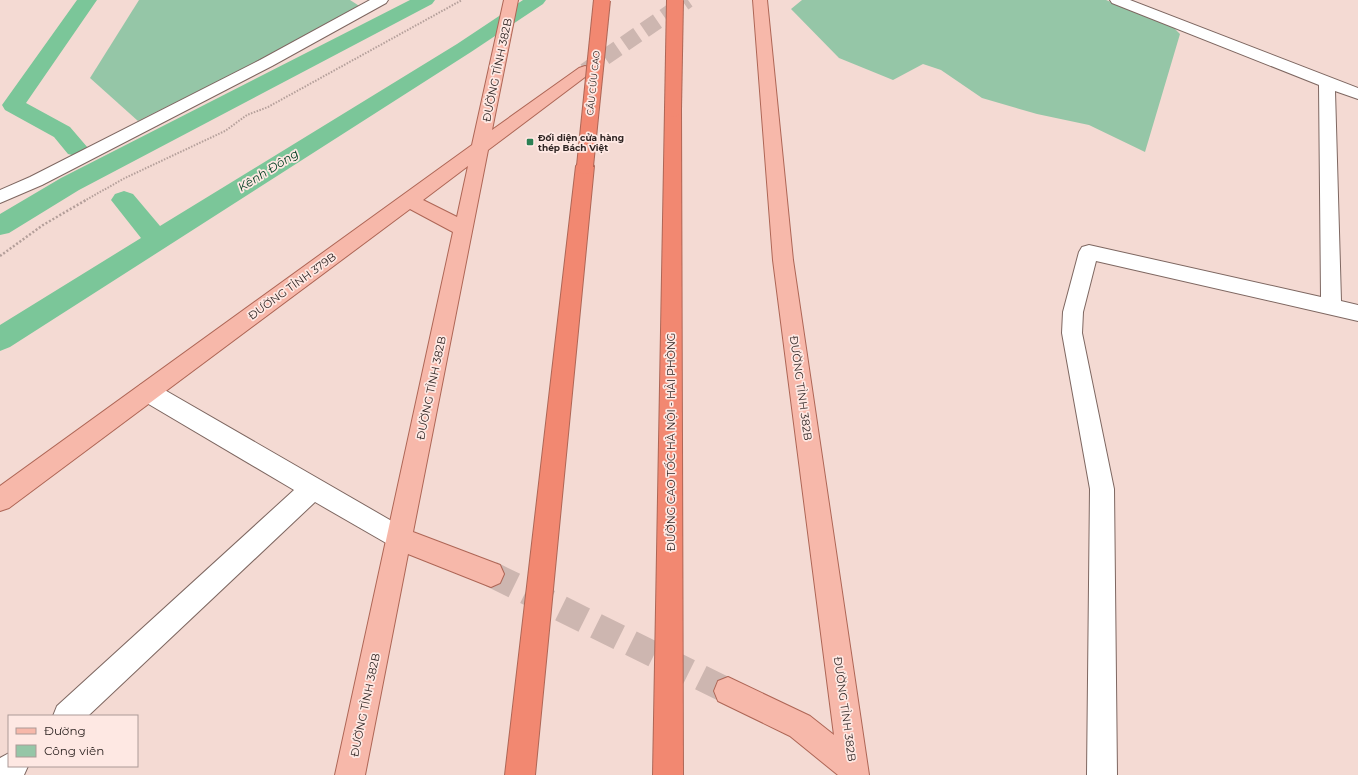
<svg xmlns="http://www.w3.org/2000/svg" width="1358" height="775" viewBox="0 0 1358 775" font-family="Montserrat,sans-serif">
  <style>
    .green { fill: #95c6a7 }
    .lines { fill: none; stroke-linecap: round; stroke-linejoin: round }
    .canal { fill: #7bc699; fill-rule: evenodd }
    .primary-tunnel-far1 { stroke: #cdb6b0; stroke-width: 16; stroke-dasharray: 16 8; stroke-linecap: butt }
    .primary-tunnel { stroke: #cdb6b0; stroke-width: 26; stroke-dasharray: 26 13; stroke-linecap: butt }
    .street-casing { stroke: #7e6761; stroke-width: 2 }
    .primary-casing { stroke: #ae6656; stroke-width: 2 }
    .highway-casing { stroke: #ae6656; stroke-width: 2 }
    .path-far1 { stroke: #b49f9a; stroke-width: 2; stroke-dasharray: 1.5 1.5; stroke-linecap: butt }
    .path { stroke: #b49f9a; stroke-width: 2.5; stroke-dasharray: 2 2; stroke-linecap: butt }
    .street { fill: #fff; fill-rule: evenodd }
    .primary { fill: #f7b8aa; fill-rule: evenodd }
    .highway { fill: #f28871; fill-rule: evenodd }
    .highway-bridge-casing { stroke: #ae6656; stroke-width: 18; stroke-linecap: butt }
    .highway-bridge { stroke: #f28871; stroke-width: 16 }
    .poi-dot { fill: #2b8054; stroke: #fee8e3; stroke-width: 1.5 }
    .labels { text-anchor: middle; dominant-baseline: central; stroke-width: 3.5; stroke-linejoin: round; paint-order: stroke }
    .far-street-label { font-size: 9px; fill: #302624; stroke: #fee8e3 }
    .far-poi-label { font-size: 9px; font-weight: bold; fill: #302624; stroke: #fee8e3; text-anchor: start }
    .street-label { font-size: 11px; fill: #302624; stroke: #fee8e3 }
    .water-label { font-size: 12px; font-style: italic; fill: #003e21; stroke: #fee8e3 }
  </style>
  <rect width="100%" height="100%" fill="#f4dad3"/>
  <g class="green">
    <path d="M139,0H350L364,9L138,121L90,78Z"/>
    <path d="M802,0H1106L1172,26L1180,34L1145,152L1089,125L1037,114L982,98L941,70L923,64L893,80L839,58L791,9Z"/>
  </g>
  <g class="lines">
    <g class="canal">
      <path d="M77,0H97L26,103L70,127L88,148L84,154L76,156L68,154L54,137L5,110L2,105Z"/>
      <path d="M410,0H435L432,4L79,190L9,233L0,235V214L61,178Z"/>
      <path d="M523,0H546L543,4L471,52L10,347L0,351V325L141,238L111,200L115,194L124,191L133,194L160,226L457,44Z"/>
    </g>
    <path class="primary-tunnel-far1" d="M585,71L688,0"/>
    <path class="primary-tunnel" d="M491,574L728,691"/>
    <defs>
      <g id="street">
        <path d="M370,0H388L386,3L272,66L42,185L0,203V190L30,177L260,60Z"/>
        <path d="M1110,0H1130L1358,88V99L1335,91L1341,301L1358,305V321L1096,261L1083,312L1082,333L1114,489L1117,775H1087L1090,489L1062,333L1063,312L1079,252L1082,247L1089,245L1321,297L1319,85L1112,3Z"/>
        <path d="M148,383L156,385L409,531L412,539L409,547L400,551L315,502L88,716H53L57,706L294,490L140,399L137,392L140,385Z"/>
        <path d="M9,753V766H28L24,775H0V758Z"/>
      </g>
      <g id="primary">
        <path d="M504,0H518L492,130L579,68L585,66L591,68L593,71L488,150L413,532L500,565L504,574L500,583L491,587L408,554L365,775H335L453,232L410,209L9,508L0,511V486L472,145ZM468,166L457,217L423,200Z"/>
        <path d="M753,0H767L793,260L869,775H838L790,736L718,701L714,691L718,681L728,677L810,716L834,735L773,260Z"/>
      </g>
      <g id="highway">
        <path d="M673,104L679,105L681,109L683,775H653L665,109L667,105Z"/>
        <path d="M585,160L591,162L594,166L535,775H505L576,166L579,162Z"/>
      </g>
    </defs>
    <use href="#street" class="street-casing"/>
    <use href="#primary" class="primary-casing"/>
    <use href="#highway" class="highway-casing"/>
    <path class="path-far1" d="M84,201L125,178L225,131L247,115L268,107L462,0"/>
    <path class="path" d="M0,256L43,225L86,200"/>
    <use href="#street" class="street"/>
    <use href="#primary" class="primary"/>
    <use href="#highway" class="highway"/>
    <defs>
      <g id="highway-bridge">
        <path d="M673,109L675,0"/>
        <path d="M585,166L602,0"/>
      </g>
    </defs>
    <use href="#highway-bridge" class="highway-bridge-casing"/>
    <use href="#highway-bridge" class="highway-bridge"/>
  </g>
  <rect class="poi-dot" x="526" y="138" width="8" height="8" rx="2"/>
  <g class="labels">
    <g class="far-street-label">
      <text transform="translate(593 83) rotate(-84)">CẦU CỬU CAO</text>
    </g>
    <g class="far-poi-label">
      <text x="538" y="137">Đối diện cửa hàng<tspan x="538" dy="10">thép Bách Việt</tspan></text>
    </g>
    <g class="street-label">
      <text transform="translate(497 70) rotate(-78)">ĐƯỜNG TỈNH 382B</text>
      <text transform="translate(292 286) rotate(-36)">ĐƯỜNG TỈNH 379B</text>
      <text transform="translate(431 388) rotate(-78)">ĐƯỜNG TỈNH 382B</text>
      <text transform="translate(801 388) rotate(82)">ĐƯỜNG TỈNH 382B</text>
      <text transform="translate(671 442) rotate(-90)">ĐƯỜNG CAO TỐC HÀ NỘI - HẢI PHÒNG</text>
      <text transform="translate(365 705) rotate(-78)">ĐƯỜNG TỈNH 382B</text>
      <text transform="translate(845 709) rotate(82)">ĐƯỜNG TỈNH 382B</text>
    </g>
    <g class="water-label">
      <text transform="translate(268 170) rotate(-32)">Kênh Đông</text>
    </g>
  </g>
  <rect x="8" y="715" width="130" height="52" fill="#fee8e3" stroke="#ac9a97"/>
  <rect x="16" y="728" width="20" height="6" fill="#f7b8aa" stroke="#ac9a97"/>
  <text x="44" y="735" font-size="12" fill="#302624">Đường</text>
  <rect x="16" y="745" width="20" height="12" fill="#95c6a7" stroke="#ac9a97"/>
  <text x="44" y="755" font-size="12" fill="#302624">Công viên</text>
</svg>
